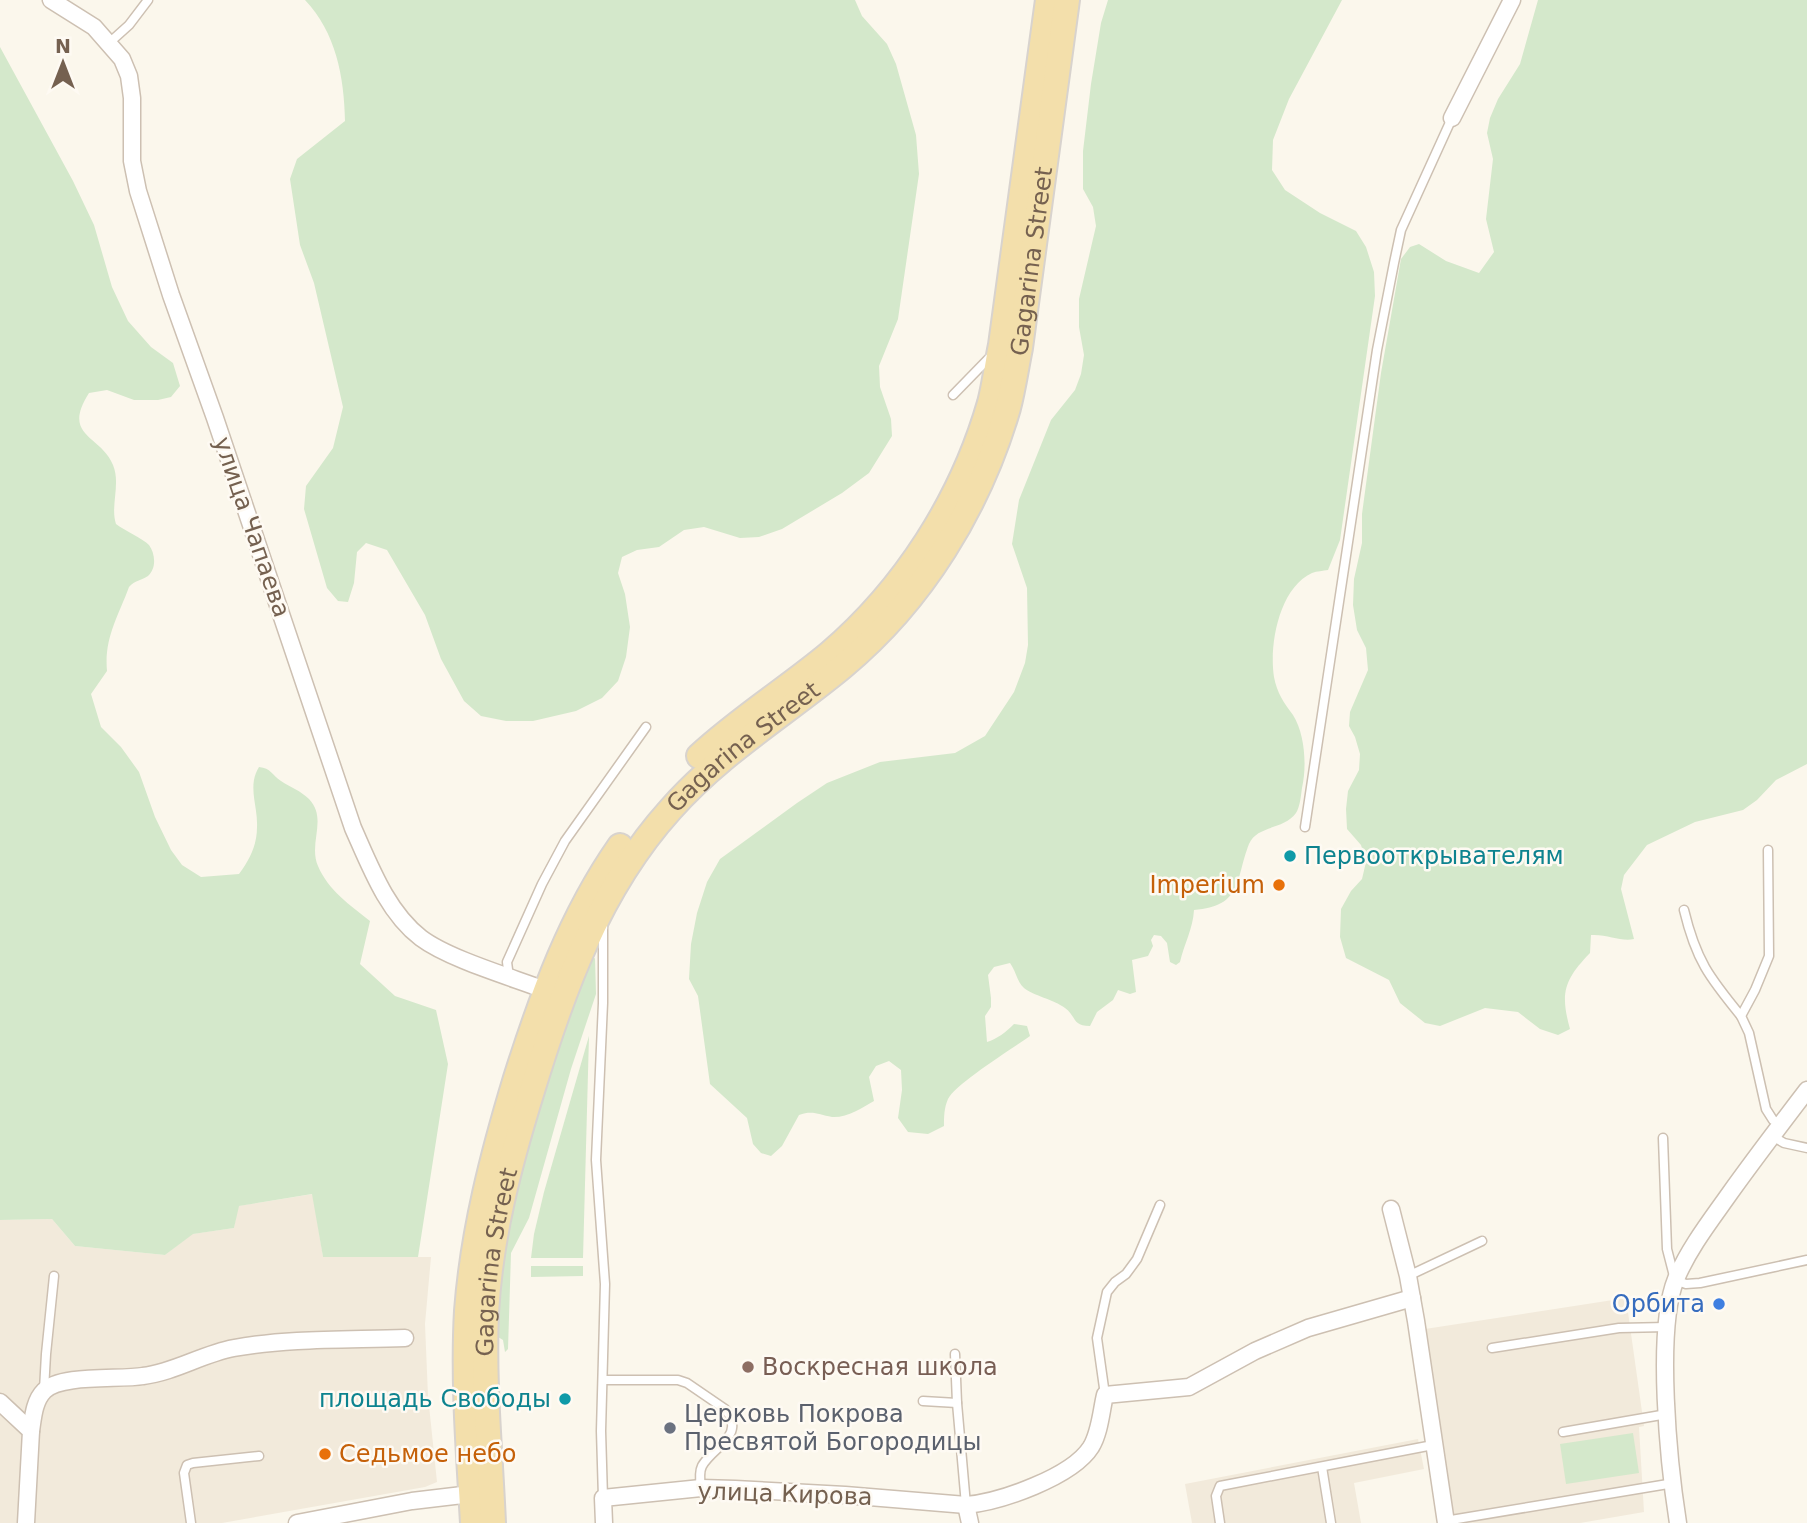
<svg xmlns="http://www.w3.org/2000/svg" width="1807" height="1523" viewBox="0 0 1807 1523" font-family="'DejaVu Sans',sans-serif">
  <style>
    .residential { fill: #f2eadb }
    .green { fill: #d4e8cb }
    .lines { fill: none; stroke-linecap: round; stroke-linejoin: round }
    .service-casing { stroke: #cdc0b2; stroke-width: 11 }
    .minor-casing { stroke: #cdc0b2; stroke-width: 19 }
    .primary-casing { stroke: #d8d3ce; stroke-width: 28 }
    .service { stroke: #fff; stroke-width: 8 }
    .minor { stroke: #fff; stroke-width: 16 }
    .primary { stroke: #f3dfab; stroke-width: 24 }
    .culture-dot { fill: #0f9aa8; stroke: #fefaf3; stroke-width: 2.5 }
    .food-dot { fill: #e8710a; stroke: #fefaf3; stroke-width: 2.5 }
    .shop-dot { fill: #3f7fe0; stroke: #fefaf3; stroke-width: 2.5 }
    .education-dot { fill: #8d6e63; stroke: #fefaf3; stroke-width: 2.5 }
    .worship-dot { fill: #6b7280; stroke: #fefaf3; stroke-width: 2.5 }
    .labels { text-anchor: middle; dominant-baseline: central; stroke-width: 5; stroke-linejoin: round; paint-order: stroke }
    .street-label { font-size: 24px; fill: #756150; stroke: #fefaf3 }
    .culture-label { font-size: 24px; fill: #0d838f; stroke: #fefaf3; text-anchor: start }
    .food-label { font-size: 24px; fill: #c56008; stroke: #fefaf3; text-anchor: end }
    .shop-label { font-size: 24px; fill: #366cbe; stroke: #fefaf3; text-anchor: end }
    .education-label { font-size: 24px; fill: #785e54; stroke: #fefaf3; text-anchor: start }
    .worship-label { font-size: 24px; fill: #5b616d; stroke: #fefaf3; text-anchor: start }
  </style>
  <rect width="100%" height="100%" fill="#fbf7ec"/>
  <g class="residential">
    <path d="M313,1194L323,1257H431L425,1324L428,1396L437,1482L425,1487L222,1523H0V1220L52,1219L75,1246L165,1255L192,1234L234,1228L238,1206Z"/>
    <path d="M1626,1298L1644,1426L1639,1427L1644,1512L1580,1523H1455L1425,1329Z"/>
    <path d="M1418,1439L1424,1469L1354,1483L1361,1523H1192L1185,1484Z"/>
  </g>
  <g class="green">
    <path d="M305,0H855L862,16L887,44L896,64L916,135L919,174L898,319L879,366L880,387L891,419L892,436L869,473L842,493L782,529L759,537L740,538L704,527L684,530L659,547L637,550L622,557L618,573L625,594L630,627L626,657L618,681L602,698L576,711L533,721H506L481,716L464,701L441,659L425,615L387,550L366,543L357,552L354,583L348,602L338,601L327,588L304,509L306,486L333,448L343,407L314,283L300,245L290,179L297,159L345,121C344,76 336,33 305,0Z"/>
    <path d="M1108,0H1342L1289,99L1273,140L1272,170L1285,190L1320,213L1356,231L1366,247L1374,272L1375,296L1340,540L1328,570C1323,571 1317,571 1312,573C1279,588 1269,645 1274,677C1277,693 1284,703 1293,715C1305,734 1307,766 1302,788C1301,795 1300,807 1296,813C1284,830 1257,825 1249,844C1235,880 1243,906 1194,910C1193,929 1184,944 1180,962L1176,965L1170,962L1167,943L1161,936L1154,935L1151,940L1153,946L1148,956L1132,960L1136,992L1130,994L1118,990L1113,1000L1097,1012L1090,1026C1072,1026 1077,1017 1065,1008C1055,1000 1032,995 1024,988C1017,982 1016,971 1010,963L994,967L988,975L991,998V1007L985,1016L987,1042C997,1039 1006,1032 1014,1024L1027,1026L1030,1036C1013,1048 955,1084 948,1099C944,1108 944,1117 944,1126L928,1134L908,1132L898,1118L902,1090L901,1070L889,1061L876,1066L869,1077L874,1101C862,1108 847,1118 832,1117C819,1115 813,1110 799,1115L782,1146L771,1156L761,1153L753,1144L747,1118L710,1084L698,996L689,979L691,944L697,913L707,882L720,859L797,803L827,783L880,762L955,753L985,736L1014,692L1025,663L1028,645L1027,588L1012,544L1019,500L1051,420L1075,390L1081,374L1084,355L1079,327V299L1096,226L1093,207L1083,189V151L1091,84L1101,23Z"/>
    <path d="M1538,0H1807V764L1776,780L1757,800L1743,810L1695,822L1647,845L1624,875L1621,889L1634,939C1621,942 1608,934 1591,935L1590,953C1564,980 1560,993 1570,1029L1558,1035L1540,1029L1518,1012L1485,1008L1440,1026L1425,1023L1400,1003L1389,980L1346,958L1340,937L1341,909L1351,891L1362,879L1366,862L1361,845L1347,829L1346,809L1348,791L1359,770L1360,754L1355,737L1349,726L1350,712L1368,670L1366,648L1357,630L1353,605L1354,579L1362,543V514L1381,373L1401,259L1410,247L1419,244L1446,261L1479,273L1494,252L1486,219L1493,159L1487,133L1490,118L1498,99L1520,64Z"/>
    <path d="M0,47L73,181L94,225L112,287L128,321L151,347L173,363L180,386L171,397L158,400H134L107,390L89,393C61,437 101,435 113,465C121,484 110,506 116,524C124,530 143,539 149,545C155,553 157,568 148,576C141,581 135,580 129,587C118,617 104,638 107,671L91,694L101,727L121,747L139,772L155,817L171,850L182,865L201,877L239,874C250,859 257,845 257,827C258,806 247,786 259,767C271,768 272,775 281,781C290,787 301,791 309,799C328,819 308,843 318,866C328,890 350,905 370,921L360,964L395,996L436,1010L448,1064L418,1257H323L312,1194L239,1206L234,1228L193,1234L165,1255L75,1246L52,1219L0,1220Z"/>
    <path d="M595,958L596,994L571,1069L529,1218L511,1253L508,1349L505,1352L503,1340L498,1337C498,1210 546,1078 590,960Z"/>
    <path d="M589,1036L583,1258H531L534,1234L544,1192Z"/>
    <path d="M531,1266H583V1276L531,1277Z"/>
    <path d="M1633,1433L1639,1473L1566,1484L1560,1444Z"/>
  </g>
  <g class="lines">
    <defs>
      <g id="service">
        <path d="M109,43L129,25L148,0"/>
        <path d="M953,395L992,355"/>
        <path d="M1305,827L1377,350L1394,263L1401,230L1452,118"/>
        <path d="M1768,850L1769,956L1755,990L1741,1016L1749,1033L1766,1109L1773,1120L1780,1124"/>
        <path d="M1684,910C1696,960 1709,977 1741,1016"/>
        <path d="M509,977L507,962L542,884L565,841L646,727"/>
        <path d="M1772,1136L1784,1143L1807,1148"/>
        <path d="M1663,1138L1667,1249L1675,1280L1686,1284L1700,1283L1807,1260"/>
        <path d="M1408,1276L1482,1241"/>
        <path d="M1492,1348L1619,1328L1667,1327"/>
        <path d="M955,1354L957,1403L966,1505"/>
        <path d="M603,1380H678L687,1383L725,1409C747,1436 713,1446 702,1466C699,1472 700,1481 701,1488"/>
        <path d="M44,1390L46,1354L54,1276"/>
        <path d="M1105,1395L1097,1338L1107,1292L1115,1282L1126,1274L1137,1259L1160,1205"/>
        <path d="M923,1401L957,1403"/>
        <path d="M1563,1432L1667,1414"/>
        <path d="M1322,1467L1331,1523"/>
        <path d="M603,1498L601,1431L605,1284L596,1160L603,1003V924"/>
        <path d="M1445,1521L1674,1483"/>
        <path d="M191,1523L184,1473L187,1465L193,1463L259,1456"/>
        <path d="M1220,1523L1216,1496L1220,1486L1433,1445"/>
      </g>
      <g id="minor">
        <path d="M51,0L94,27L122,59L129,76L132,98V161L138,191L171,295L215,418L353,828C370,866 387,912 421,938C449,959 511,977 545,990"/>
        <path d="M1452,118L1512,0"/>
        <path d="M1391,1209L1408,1276L1416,1321L1446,1523"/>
        <path d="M0,1402L31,1431L26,1523"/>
        <path d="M31,1431C33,1418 34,1401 44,1391C60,1374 119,1380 143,1376C175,1372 202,1354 234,1348C289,1338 348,1340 405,1338"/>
        <path d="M297,1523L412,1501L471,1494"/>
        <path d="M604,1523L603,1498L701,1488L735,1489L845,1495L966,1505"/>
        <path d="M970,1523L966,1505C1000,1502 1072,1477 1091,1447C1100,1432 1101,1412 1105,1395L1189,1387L1255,1351L1308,1328L1412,1298"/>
        <path d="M1678,1523C1669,1466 1655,1330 1676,1279C1689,1248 1711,1220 1730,1193C1755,1158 1781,1124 1807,1090"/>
      </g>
      <g id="primary">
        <path d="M699,756C740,718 787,689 829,654C905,589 962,500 990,403C995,384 997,364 1001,345L1048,0"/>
        <path d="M473,1523C469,1453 463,1381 467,1311C473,1231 493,1154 516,1078C542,996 571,916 620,846"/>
        <path id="s1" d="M493,1523C490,1453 483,1383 486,1313C490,1238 509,1165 531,1094C562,992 598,890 670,810C720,753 784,715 842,667C922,601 979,507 1008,408C1013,389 1016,368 1020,348L1067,0"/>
      </g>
    </defs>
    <use href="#service" class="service-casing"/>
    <use href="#minor" class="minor-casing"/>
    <use href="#primary" class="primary-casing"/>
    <use href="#service" class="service"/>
    <use href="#minor" class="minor"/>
    <use href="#primary" class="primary"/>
  </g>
  <g class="culture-dot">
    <circle cx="1290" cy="856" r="7"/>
    <circle cx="565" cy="1399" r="7"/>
  </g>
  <g class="food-dot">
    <circle cx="1279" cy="885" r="7"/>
    <circle cx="325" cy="1454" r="7"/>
  </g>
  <circle class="shop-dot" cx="1719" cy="1304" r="7"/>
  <circle class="education-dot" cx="748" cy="1367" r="7"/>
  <circle class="worship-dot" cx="670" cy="1428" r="7"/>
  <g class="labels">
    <g class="street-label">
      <text stroke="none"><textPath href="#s1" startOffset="1438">Gagarina Street</textPath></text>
      <text transform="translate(252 527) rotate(71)">улица Чапаева</text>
      <text stroke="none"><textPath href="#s1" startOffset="850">Gagarina Street</textPath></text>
      <text stroke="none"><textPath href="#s1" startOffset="262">Gagarina Street</textPath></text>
      <text transform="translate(785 1494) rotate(2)">улица Кирова</text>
    </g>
    <g class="culture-label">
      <text x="1304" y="856">Первооткрывателям</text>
      <text x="551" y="1399" text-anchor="end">площадь Свободы</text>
    </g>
    <g class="food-label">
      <text x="1265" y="885">Imperium</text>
      <text x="339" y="1454" text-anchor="start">Седьмое небо</text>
    </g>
    <g class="shop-label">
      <text x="1705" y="1304">Орбита</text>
    </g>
    <g class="education-label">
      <text x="762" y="1367">Воскресная школа</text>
    </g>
    <g class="worship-label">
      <text x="684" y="1414">Церковь Покрова<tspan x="684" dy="28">Пресвятой Богородицы</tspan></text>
    </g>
  </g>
  <g transform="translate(63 63)" stroke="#fefaf3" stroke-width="5" paint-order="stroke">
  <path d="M0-5L12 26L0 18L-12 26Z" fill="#756150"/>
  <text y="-10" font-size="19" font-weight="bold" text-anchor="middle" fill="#756150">N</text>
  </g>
</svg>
